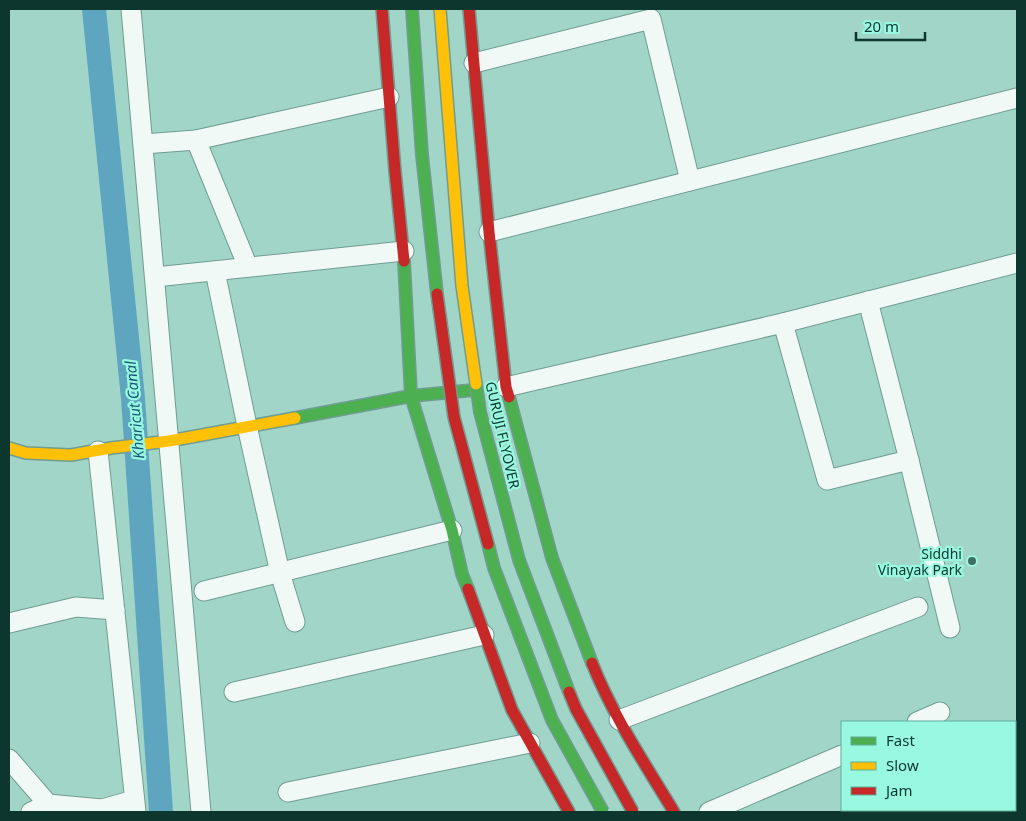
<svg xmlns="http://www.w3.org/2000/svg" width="1026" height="821" viewBox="0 0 1026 821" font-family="'Noto Sans',sans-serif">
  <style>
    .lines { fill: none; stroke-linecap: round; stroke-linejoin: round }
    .canal { stroke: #5ea6c0; stroke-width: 24 }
    .street-casing { stroke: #709c92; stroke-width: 21 }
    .fast-casing { stroke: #709c92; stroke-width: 14 }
    .slow-casing { stroke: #709c92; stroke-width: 14 }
    .jam-casing { stroke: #709c92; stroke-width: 14 }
    .street { stroke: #f1f9f7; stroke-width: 19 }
    .fast { stroke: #4caf50; stroke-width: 11 }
    .slow { stroke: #ffc107; stroke-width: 11 }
    .jam { stroke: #c62828; stroke-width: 11 }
    .fast-bridge-casing { stroke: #709c92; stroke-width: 14; stroke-linecap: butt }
    .slow-bridge-casing { stroke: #709c92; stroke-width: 14; stroke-linecap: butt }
    .jam-bridge-casing { stroke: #709c92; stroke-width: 14; stroke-linecap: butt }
    .fast-bridge { stroke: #4caf50; stroke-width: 11 }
    .slow-bridge { stroke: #ffc107; stroke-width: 11 }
    .jam-bridge { stroke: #c62828; stroke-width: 11 }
    .poi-dot { fill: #416e64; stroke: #99f9e0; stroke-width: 2 }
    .labels { text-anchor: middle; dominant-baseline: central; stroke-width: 4.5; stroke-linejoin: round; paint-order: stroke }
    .street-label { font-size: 14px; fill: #0d372e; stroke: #99f9e0 }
    .poi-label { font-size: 14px; fill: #0d372e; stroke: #99f9e0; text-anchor: end }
    .water-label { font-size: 15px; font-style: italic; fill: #195575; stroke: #99f9e0 }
  </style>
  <rect width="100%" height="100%" fill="#a1d5c8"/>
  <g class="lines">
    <path class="canal" d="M94,9L133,398L161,812"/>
    <defs>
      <g id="street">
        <path d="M131,9L201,812"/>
        <path d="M474,63L651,19L690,181"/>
        <path d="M143,144L196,140"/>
        <path d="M489,232L1017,98"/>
        <path d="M248,267L196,140L389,97"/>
        <path d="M215,271L247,426L280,573L295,622"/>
        <path d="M155,277L404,251"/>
        <path d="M868,301L909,460L950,628"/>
        <path d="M783,323L827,480L909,460"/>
        <path d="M506,387L783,323L1017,263"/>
        <path d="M98,451L136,812"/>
        <path d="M204,591L452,530"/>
        <path d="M9,623L76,607L115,610"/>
        <path d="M234,692L484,635"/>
        <path d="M619,720L918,607"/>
        <path d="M917,722L940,712"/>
        <path d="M9,759L48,804L102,809L134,800"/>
        <path d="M288,792L530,743"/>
        <path d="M31,812L48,804"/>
        <path d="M709,812L842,755"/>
        <path d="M940,812L945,810"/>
      </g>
      <g id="fast">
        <path d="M404,261L411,396L452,530L462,574L468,589"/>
        <path d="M509,397L552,558L592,663"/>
        <path d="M295,418L411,396L474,390"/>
      </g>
      <path id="slow" d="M9,448L26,453L71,455L111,448L169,441L295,418"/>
      <g id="jam">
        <path d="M382,9L395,171L404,261"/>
        <path d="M469,9L489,232L506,387L509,397"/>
        <path d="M468,589L512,710L569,812"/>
        <path d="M592,663C613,716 645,764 674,812"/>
      </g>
    </defs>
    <use href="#street" class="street-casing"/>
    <use href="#fast" class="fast-casing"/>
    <use href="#slow" class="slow-casing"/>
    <use href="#jam" class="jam-casing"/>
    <use href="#street" class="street"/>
    <use href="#fast" class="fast"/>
    <use href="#slow" class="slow"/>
    <use href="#jam" class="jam"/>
    <defs>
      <g id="fast-bridge">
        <path d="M412,9L422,155L437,294"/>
        <path d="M476,384L480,412L519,560L569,692"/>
        <path d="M488,544L494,568L552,720L603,812"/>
      </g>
      <path id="slow-bridge" d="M440,9L462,286L476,384"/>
      <g id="jam-bridge">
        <path d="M437,294L454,417L488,544"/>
        <path d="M569,692L576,709L633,812"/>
      </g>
    </defs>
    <use href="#fast-bridge" class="fast-bridge-casing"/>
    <use href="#slow-bridge" class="slow-bridge-casing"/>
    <use href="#jam-bridge" class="jam-bridge-casing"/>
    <use href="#fast-bridge" class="fast-bridge"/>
    <use href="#slow-bridge" class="slow-bridge"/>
    <use href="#jam-bridge" class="jam-bridge"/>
  </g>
  <circle class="poi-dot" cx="972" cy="561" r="5"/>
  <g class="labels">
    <g class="street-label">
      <text transform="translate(503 435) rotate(77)">GURUJI FLYOVER</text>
    </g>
    <g class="poi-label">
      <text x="962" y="553">Siddhi<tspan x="962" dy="16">Vinayak Park</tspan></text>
    </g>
    <g class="water-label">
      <text transform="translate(134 410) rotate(-95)">Kharicut Canal</text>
    </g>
  </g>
  <rect width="1026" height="821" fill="none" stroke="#0d372e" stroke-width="20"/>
  <rect x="841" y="721" width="175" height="90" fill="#99f9e0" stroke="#61ab99"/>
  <rect x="851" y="737" width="25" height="8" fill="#4caf50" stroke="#61ab99"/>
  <text x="886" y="746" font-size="15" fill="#0d372e">Fast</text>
  <rect x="851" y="762" width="25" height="8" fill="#ffc107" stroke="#61ab99"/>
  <text x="886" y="771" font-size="15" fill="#0d372e">Slow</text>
  <rect x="851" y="787" width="25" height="8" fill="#c62828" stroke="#61ab99"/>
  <text x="886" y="796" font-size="15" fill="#0d372e">Jam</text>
  <path d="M856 32v8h69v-8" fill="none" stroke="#0d372e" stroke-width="2.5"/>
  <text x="864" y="32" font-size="15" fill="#0d372e" stroke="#99f9e0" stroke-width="4" paint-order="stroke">20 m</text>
</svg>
